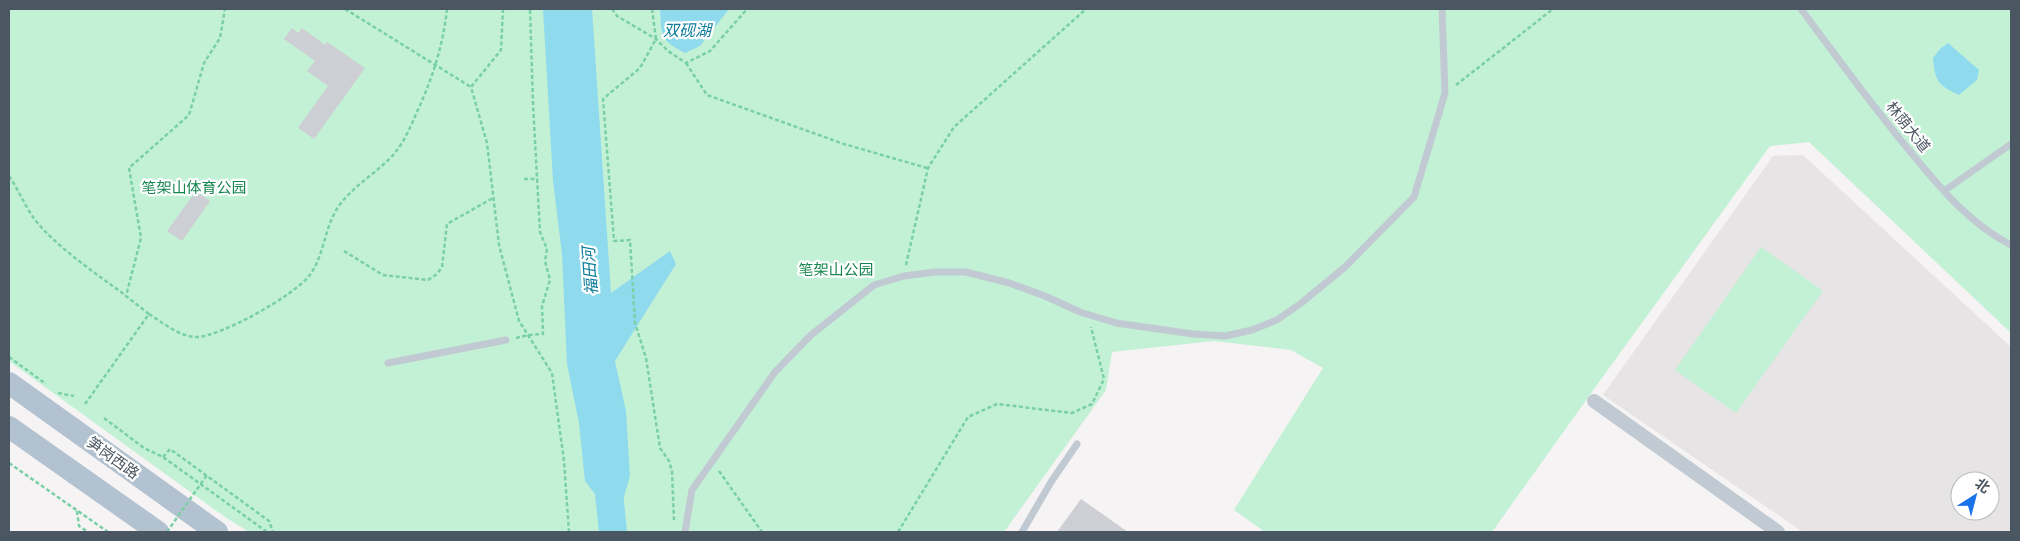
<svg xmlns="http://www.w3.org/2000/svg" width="2020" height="541" viewBox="0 0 2020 541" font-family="'Roboto Condensed','Noto Sans SC',sans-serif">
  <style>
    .education { fill: #e6e4e5; fill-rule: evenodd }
    .green { fill: #c3f1d5 }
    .water { fill: #90daee }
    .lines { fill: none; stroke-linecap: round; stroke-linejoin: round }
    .river { stroke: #90daee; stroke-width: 28 }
    .building { fill: #cdcfd5 }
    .path { stroke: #7ad0a6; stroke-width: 2.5; stroke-dasharray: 4 2.5; stroke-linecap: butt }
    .lane { stroke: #c1cad2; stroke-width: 7 }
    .street { stroke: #c1cad2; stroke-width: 14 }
    .primary { stroke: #b3c2d1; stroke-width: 22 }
    .path-bridge { stroke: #7ad0a6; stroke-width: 2.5; stroke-dasharray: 4 2.5; stroke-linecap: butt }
    .labels { text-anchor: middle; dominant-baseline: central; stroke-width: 4.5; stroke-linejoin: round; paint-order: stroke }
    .street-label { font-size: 15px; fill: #4a5661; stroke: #fff }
    .park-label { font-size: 15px; fill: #17864f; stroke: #fff }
    .water-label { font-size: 16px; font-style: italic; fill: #0c7c9b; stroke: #fff }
  </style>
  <rect width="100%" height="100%" fill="#f5f3f3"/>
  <path class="education" d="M1803,155L2011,347V532H1803L1603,395L1773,156ZM1960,481H1990V511H1960Z"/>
  <g class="green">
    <path d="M9,9H2011V333L1809,142L1770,146L1594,389L1492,532H1265L1234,510L1323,368L1291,350L1214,341L1112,352L1106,390L1004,532H249L225,517L9,361Z"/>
    <path d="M1761,247L1823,291L1736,413L1675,370Z"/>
  </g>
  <g class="water">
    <path d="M543,9H592L611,293L670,251L676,264L615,361L626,411L630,476L623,500L601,502L585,481L579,423L567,364L562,254L553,181Z"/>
    <path d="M660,9H729L700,46L685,53C659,39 662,37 660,9Z"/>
    <path d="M1948,43L1979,70L1977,80L1959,95C1938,85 1935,82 1933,58L1940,49Z"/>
  </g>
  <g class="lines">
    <path class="river" d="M606,464L613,532"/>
  </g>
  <g class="building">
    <path d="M292,28L298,33L302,28L325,45L327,42L365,68L314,139L298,128L328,86L307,71L315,61L284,39Z"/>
    <path d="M196,191L210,201L182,241L167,231Z"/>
    <path d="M1081,499L1128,532H1057Z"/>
  </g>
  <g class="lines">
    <g class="path">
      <path d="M345,9L471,87"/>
      <path d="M503,9L501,50L471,87L487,143L499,245L519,321L552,373L564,461L569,532"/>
      <path d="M612,9L617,16L656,39L668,51L686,63L710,51L747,9"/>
      <path d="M652,9L656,39L640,68L603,99L614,241L630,240L635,323L646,358L660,448L669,461L672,471L674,520"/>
      <path d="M686,63L707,95L844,144L927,168"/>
      <path d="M1456,85L1553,9"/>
      <path d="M9,176C18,189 24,204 33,217C52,244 98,275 125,295"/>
      <path d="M524,179H538"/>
      <path d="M344,251L383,275L428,280L437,274L442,267L447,224L493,198"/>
      <path d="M906,265L928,168L954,127L1086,9"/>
      <path d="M149,314C163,323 180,337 197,337C222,336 293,296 309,276C325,256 324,224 341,203C356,184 378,172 394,154C404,142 410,128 416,114C432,80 443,46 447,9"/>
      <path d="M516,338L528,335L543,334L542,306L550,280L545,261L547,249L540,232L533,104L530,9"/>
      <path d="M9,357L46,384"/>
      <path d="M58,393L74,396"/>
      <path d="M85,404L149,314L126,296L141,238L129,168L189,115L204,63L220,38L225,9"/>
      <path d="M104,418L144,448L163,457L267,532"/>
      <path d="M163,457L170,449L269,521L273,532"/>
      <path d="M9,463L108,532"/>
      <path d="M719,471L762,532"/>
      <path d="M77,511L79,526L88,532"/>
      <path d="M898,532L968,417L997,404L1072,413L1092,404L1104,379L1091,327"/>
    </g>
    <g class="lane">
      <path d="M1801,9C1836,56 1871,104 1908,149C1938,185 1968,223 2011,245"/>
      <path d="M1944,191L2011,144"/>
      <path d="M388,363L506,340"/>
      <path d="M685,532L692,490L775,372L811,335L874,285L904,276L935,272H966L1009,283L1045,296L1080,312L1116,323L1193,334L1225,336L1252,330L1277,320L1300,304L1345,267L1414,197L1445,93L1442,9"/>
      <path d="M1022,532L1051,482L1077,444"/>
    </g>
    <path class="street" d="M1594,401L1778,532"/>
    <g class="primary">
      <path d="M9,383L217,532"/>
      <path d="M9,427L158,532"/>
    </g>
    <path class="path-bridge" d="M167,532L207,475"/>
  </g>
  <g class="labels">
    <g class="street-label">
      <text transform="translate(1908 127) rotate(51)">林荫大道</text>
      <text transform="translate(113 458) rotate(36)">笋岗西路</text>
    </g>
    <g class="park-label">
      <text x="194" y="188">笔架山体育公园</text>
      <text x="836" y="270">笔架山公园</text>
    </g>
    <g class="water-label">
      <text x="687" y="30">双砚湖</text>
      <text transform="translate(590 271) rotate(-94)">福田河</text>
    </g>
  </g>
  <rect width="2020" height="541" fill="none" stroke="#4a5661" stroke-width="20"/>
  <g transform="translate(1975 496) rotate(36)"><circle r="24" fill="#ffffff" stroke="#b7bbc0"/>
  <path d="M0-4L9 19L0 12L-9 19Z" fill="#1a73e8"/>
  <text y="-8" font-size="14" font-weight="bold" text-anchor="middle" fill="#4a5661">北</text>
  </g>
</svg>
